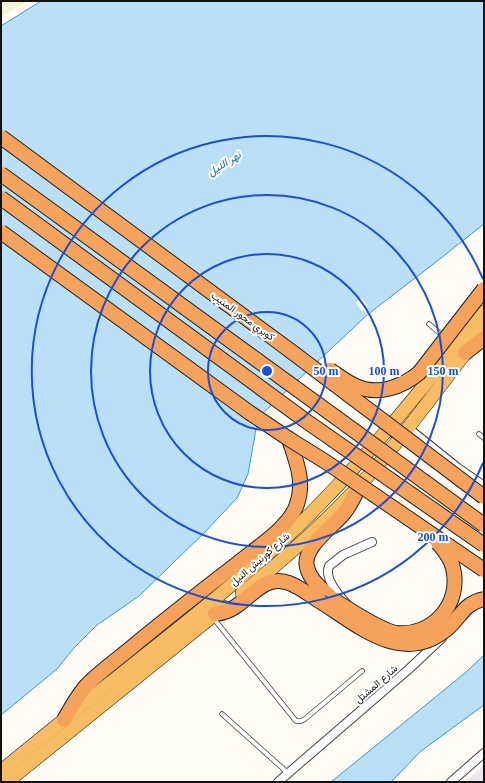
<svg xmlns="http://www.w3.org/2000/svg" width="485" height="783" viewBox="0 0 485 783" font-family="'Times New Roman',Vazirmatn,serif">
  <style>
    .industrial { fill: #eee6ef }
    .farmland { fill: #f6f3d4 }
    .water { fill: #b9e0f7; stroke: #3f96cf }
    .pier { fill: #fffdf5 }
    .lines { fill: none; stroke-linecap: round; stroke-linejoin: round }
    .service-casing { stroke: #444; stroke-width: 5.5 }
    .minor-casing { stroke: #444; stroke-width: 10 }
    .trunk-casing { stroke: #222; stroke-width: 14 }
    .motorway-casing { stroke: #222; stroke-width: 16 }
    .service { stroke: #fff; stroke-width: 4 }
    .minor { stroke: #fff; stroke-width: 8 }
    .trunk { stroke: #f7bc64; stroke-width: 13 }
    .motorway { stroke: #f5a25d; stroke-width: 14 }
    .motorway-bridge-casing { stroke: #222; stroke-width: 16; stroke-linecap: butt }
    .motorway-bridge { stroke: #f5a25d; stroke-width: 14 }
    .ring { fill: none; stroke: #1d4ed8; stroke-width: 2 }
    .labels { text-anchor: middle; dominant-baseline: central; stroke-width: 4; stroke-linejoin: round; paint-order: stroke }
    .street-label { font-size: 10px; fill: #111; stroke: #fff }
    .water-label { font-size: 11px; font-style: italic; fill: #1768a6; stroke: #fff }
    .centre { fill: #1d4ed8; stroke: #fff; stroke-width: 2 }
    .ring-label { font-size: 12px; text-anchor: middle; font-weight: bold; fill: #1d4ed8; stroke: #fff; stroke-width: 4; stroke-linejoin: round; paint-order: stroke }
  </style>
  <rect width="100%" height="100%" fill="#fffdf5"/>
  <path class="industrial" d="M484,765V782H465Z"/>
  <path class="farmland" d="M1,1H27L1,17Z"/>
  <g class="water">
    <path d="M41,1H484V224L432,265L367,315L262,414L256,429L248,474L237,498L205,532L139,596L97,625L74,648L57,669L1,715V26Z"/>
    <path d="M484,655V705L421,751L391,782H331L465,673Z"/>
  </g>
  <path class="pier" d="M362,298L368,306L366,308L370,313L367,315L364,310L362,311L356,303Z"/>
  <g class="lines">
    <defs>
      <g id="service">
        <path d="M429,324L444,337"/>
        <path d="M479,434L484,438"/>
        <path d="M214,619L296,721H301L305,719L362,671"/>
        <path d="M222,714L288,773"/>
      </g>
      <g id="minor">
        <path d="M408,428L458,468L484,486"/>
        <path d="M346,603C338,595 324,578 329,566L343,555L372,542"/>
        <path d="M278,782L409,669L442,638"/>
        <path d="M451,782L484,753"/>
      </g>
      <g id="trunk">
        <path d="M242,593C283,560 323,525 359,486C404,437 443,381 484,329"/>
        <path d="M1,771C58,724 116,678 174,632C216,598 258,564 297,527C365,461 424,386 484,312"/>
        <path d="M7,782L224,607"/>
      </g>
      <g id="motorway">
        <path d="M465,353L484,338"/>
        <path d="M334,600C324,591 310,581 307,567C302,547 333,527 344,513C351,504 355,496 359,486"/>
        <path d="M215,614C223,613 229,611 235,607C252,596 266,574 289,583C300,587 311,596 321,602"/>
        <path d="M64,720C70,709 77,697 85,687C101,670 121,657 138,642C171,615 204,589 238,563C256,548 290,527 297,504C305,481 296,461 289,439"/>
      </g>
    </defs>
    <use href="#service" class="service-casing"/>
    <use href="#minor" class="minor-casing"/>
    <use href="#trunk" class="trunk-casing"/>
    <use href="#motorway" class="motorway-casing"/>
    <use href="#service" class="service"/>
    <use href="#minor" class="minor"/>
    <use href="#trunk" class="trunk"/>
    <use href="#motorway" class="motorway"/>
    <defs>
      <g id="motorway-bridge">
        <path d="M1,137L292,352L484,497"/>
        <path d="M1,174L484,525"/>
        <path d="M1,198L306,421L484,545"/>
        <path d="M1,232L250,413L289,439L326,462L484,570"/>
        <path d="M330,370C338,375 346,382 356,386C378,396 402,387 419,373L484,289"/>
        <path d="M334,600C348,609 380,630 396,633C432,637 462,604 453,568C451,558 444,550 438,543"/>
        <path d="M321,602C359,626 403,666 447,629C461,617 464,603 484,599"/>
      </g>
    </defs>
    <use href="#motorway-bridge" class="motorway-bridge-casing"/>
    <use href="#motorway-bridge" class="motorway-bridge"/>
  </g>
  <g class="ring">
    <circle cx="267" cy="371" r="59"/>
    <circle cx="267" cy="371" r="117"/>
    <circle cx="267" cy="371" r="176"/>
    <path d="M483 463A235 235 0 1 1 483 279"/>
  </g>
  <g class="labels">
    <g class="street-label">
      <text transform="translate(243 316) rotate(36)">كوبري محور المنيب</text>
      <text transform="translate(260 559) rotate(-41)">شارع كورنيش النيل</text>
      <text transform="translate(376 684) rotate(-41)">شارع المشتل</text>
    </g>
    <g class="water-label">
      <text transform="translate(224 163) rotate(-32)">نهر النيل</text>
    </g>
  </g>
  <circle cx="267" cy="371" r="6" class="centre"/>
  <g class="ring-label">
    <text x="326" y="375">50 m</text>
    <text x="384" y="375">100 m</text>
    <text x="443" y="375">150 m</text>
    <text x="433" y="541">200 m</text>
  </g>
  <rect width="485" height="783" fill="none" stroke="#111111" stroke-width="4"/>
</svg>
